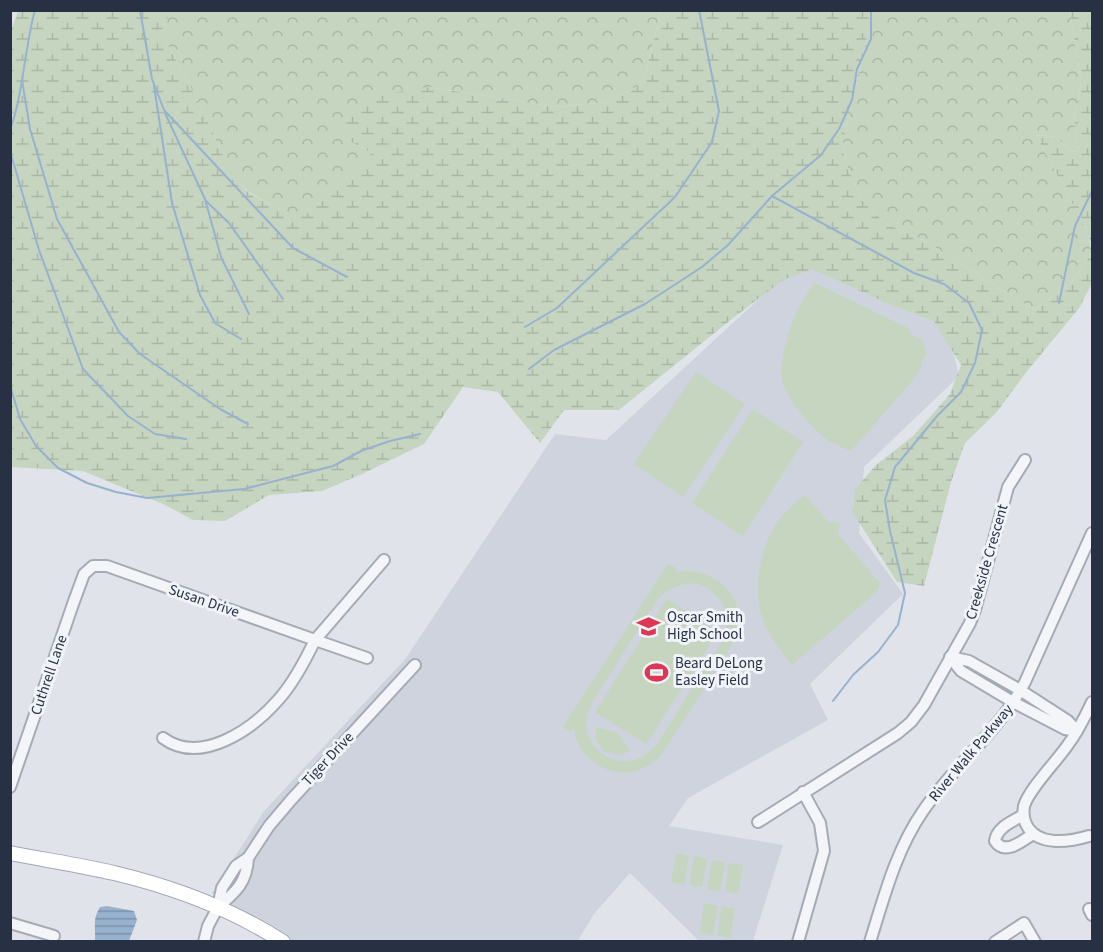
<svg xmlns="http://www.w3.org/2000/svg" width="1103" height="952" viewBox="0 0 1103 952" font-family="'Source Sans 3',sans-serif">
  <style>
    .built { fill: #ced3dd }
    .grass { fill: #c6d5c0; fill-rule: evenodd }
    .forest { fill: url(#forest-crowns) }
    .wetland { fill: url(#wetland-marsh) }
    .water { fill: url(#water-rules) }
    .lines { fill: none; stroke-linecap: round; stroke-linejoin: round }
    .stream { stroke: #97b2ce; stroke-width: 2 }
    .minor-casing { stroke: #a5abb5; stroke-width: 14 }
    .major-casing { stroke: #9ea8b7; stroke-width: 16 }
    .minor { stroke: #f3f5f8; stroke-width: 10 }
    .major { stroke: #fff; stroke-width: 14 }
    .labels { text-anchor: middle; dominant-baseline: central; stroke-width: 6; stroke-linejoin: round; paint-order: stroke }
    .street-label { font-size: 15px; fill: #273143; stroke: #f0f3f7 }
    .poi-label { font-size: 15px; fill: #273143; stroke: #f0f3f7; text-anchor: start }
  </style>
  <defs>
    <pattern id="forest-crowns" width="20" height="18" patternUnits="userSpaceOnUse" patternTransform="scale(1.5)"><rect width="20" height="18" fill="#c6d5c0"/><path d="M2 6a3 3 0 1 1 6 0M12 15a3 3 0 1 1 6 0" fill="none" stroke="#aab7a6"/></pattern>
    <pattern id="wetland-marsh" width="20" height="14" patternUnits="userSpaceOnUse" patternTransform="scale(1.5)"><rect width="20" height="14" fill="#c6d5c0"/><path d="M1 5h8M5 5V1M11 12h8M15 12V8" fill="none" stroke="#aab7a6"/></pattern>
    <pattern id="water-rules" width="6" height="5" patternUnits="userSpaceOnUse" patternTransform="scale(1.5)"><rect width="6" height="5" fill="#97b2ce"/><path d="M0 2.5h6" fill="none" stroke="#7b91a9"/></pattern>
  </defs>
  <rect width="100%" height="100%" fill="#e0e4ea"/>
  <path class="built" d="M812,250L947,326L959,376L864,467L859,533L903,594L810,684L828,720L688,798L669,826L783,845L753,941H699L630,873L594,914L577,942L290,941L212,893L264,811L406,658L555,434L606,440Z"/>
  <g class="grass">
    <path d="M815,283L910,329V334L923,341L927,354L920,364L922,366L912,381L851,451C844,448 836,445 829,441C814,431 788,400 783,383C780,372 782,361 784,350C790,324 798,304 815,283Z"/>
    <path d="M696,372L745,404L683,497L634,464Z"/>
    <path d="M753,409L803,442L743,536L692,503Z"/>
    <path d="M805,495L828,522L840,523L838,534L880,583L878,591L792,665C781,651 768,636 762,618C753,586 760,544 781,517C788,509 797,502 805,495Z"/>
    <path d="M668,564L676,568L675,573C708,564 745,592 738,628C737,634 733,641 731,646L660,757C653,763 645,768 636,771C609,779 576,757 574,728L571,732L563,727ZM696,583C723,594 732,611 723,640L657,744C650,751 644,758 634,760C608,767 581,742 587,716C588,711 591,707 592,702L658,599C670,587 680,584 696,583Z"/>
    <path d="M667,599L718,632L646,744L595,712Z"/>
    <path d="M596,727L616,732L631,751L620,755L605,752L596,740Z"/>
    <path d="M676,853L689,856L684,885L671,882Z"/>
    <path d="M694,856L707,859L702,887L689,885Z"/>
    <path d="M712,860L725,862L720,891L707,889Z"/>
    <path d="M729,863L743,865L738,894L725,891Z"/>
    <path d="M704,903L718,906L713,935L700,932Z"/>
    <path d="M722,906L735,909L730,938L717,935Z"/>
  </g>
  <g class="forest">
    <path d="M171,10L661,11L643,83L607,102L556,107L428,87L349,141L372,153L309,213L293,216L250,193L230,174L207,118L161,32Z"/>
    <path d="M873,11H1070L1081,81L1074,121L1079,151L1070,152L1057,137L1036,135L1087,231L1092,253L1072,282L1034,310L925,241L884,223L861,198L845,161L843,141Z"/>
  </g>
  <g class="wetland">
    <path d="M18,11H171L161,32L207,118L230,173L250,194L293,215L309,213L372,153L349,141L338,122L368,97L428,87L556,107L607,102L643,83L661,11H873L843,141L845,161L861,198L884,223L925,241L1034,310L1072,282L1092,253V283L1080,307L1028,370L996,413L965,443L951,482L924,586L897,582L853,513L855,489L876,465L913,436L950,394L961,365L934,321L891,305L812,269L783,280L728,322L619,410H564L540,443L498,392L463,387L424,444L362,474L322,491L269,495L225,521L193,520L165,505L83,471L11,467L10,34Z"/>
    <path d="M1070,11H1092V248L1087,231L1036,135L1057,137L1070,152L1079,151L1074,121L1081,81Z"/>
  </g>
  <path class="water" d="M107,906L134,911L137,920L129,941H95C96,928 92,920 100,907Z"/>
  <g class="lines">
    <g class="stream">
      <path d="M140,10L152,79L164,110L293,248L347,277"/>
      <path d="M22,80L30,129L57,219L119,332L140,354L220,409L248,424"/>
      <path d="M154,86L172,203L200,295L215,323L241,339"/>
      <path d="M165,113L205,199L221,257L249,314"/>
      <path d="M10,130C24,91 24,50 35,10"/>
      <path d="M10,151L39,250L83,369L128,416L155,434L186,439"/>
      <path d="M772,196L914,273L944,284L969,303L982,330L975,363L961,392L938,415L895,467L885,500L890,531L905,593L898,625L878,652L853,675L833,701"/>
      <path d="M205,200L229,223L283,299"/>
      <path d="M1059,303L1075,226L1092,191"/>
      <path d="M525,327L557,308L675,197L712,142L719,111L699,10"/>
      <path d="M529,369L554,350L645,304L702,267L728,245L772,196L821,155L839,129L852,100L857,69L871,39V10"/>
      <path d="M10,385L20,419L36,446L58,468L87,483L116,492L147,498L244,489L333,466L361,451L390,441L420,434"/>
    </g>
    <defs>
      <g id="minor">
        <path d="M950,657L969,661L1020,690L1068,721L1077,731L1065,729L1013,702L961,671Z"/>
        <path d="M163,738C201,766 253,729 279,699C294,682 305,661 315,640L367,658"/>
        <path d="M10,787L73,604L84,574L93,566H107L315,640L384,560"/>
        <path d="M1023,815C1012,822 997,827 995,841C1005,856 1022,841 1033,834"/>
        <path d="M758,822L898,733L911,722L924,705L970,623L975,610L1008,487L1025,460"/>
        <path d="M1089,836C1069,842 1037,847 1026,824C1023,818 1023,813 1024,806C1029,789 1056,762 1067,746C1077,733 1085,717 1092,702"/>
        <path d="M218,907C236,892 247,882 248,858"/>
        <path d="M1089,909L1092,915"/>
        <path d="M10,923L54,936"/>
        <path d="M204,942L208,926L218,907L222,888L236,866L248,858L269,826L291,800L415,665"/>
        <path d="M798,942L824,851L820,823L803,792"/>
        <path d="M870,942C884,897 896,850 923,811C955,764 998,733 1025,682L1092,533"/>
        <path d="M995,942L1024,923L1035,942"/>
      </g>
      <path id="major" d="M10,853C45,860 80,865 114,873C173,887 232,909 283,942"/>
    </defs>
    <use href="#minor" class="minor-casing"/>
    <use href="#major" class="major-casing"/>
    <use href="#minor" class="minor"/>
    <use href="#major" class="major"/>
  </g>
  <defs>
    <symbol id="school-bare" viewBox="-9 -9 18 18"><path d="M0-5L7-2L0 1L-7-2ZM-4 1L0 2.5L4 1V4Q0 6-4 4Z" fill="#dc3853" stroke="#f0f3f7" stroke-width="2.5" paint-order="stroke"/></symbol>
    <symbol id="stadium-bare" viewBox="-9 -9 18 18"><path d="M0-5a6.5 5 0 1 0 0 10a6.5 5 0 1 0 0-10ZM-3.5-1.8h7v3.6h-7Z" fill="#dc3853" stroke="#f0f3f7" stroke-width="2.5" paint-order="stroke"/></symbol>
  </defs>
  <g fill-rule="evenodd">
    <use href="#school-bare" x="632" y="610" width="33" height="33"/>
    <use href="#stadium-bare" x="640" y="656" width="33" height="33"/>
  </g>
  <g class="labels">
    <g class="street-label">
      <text transform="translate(987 562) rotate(-74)">Creekside Crescent</text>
      <text transform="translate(204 601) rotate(19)">Susan Drive</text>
      <text transform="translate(49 675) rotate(-71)">Cuthrell Lane</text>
      <text transform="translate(971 753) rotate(-50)">River Walk Parkway</text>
      <text transform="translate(328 759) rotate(-47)">Tiger Drive</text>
    </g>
    <g class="poi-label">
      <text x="667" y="617">Oscar Smith<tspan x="667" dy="17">High School</tspan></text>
      <text x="675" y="663">Beard DeLong<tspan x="675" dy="17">Easley Field</tspan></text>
    </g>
  </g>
  <rect width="1103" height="952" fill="none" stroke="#273143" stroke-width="24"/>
</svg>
